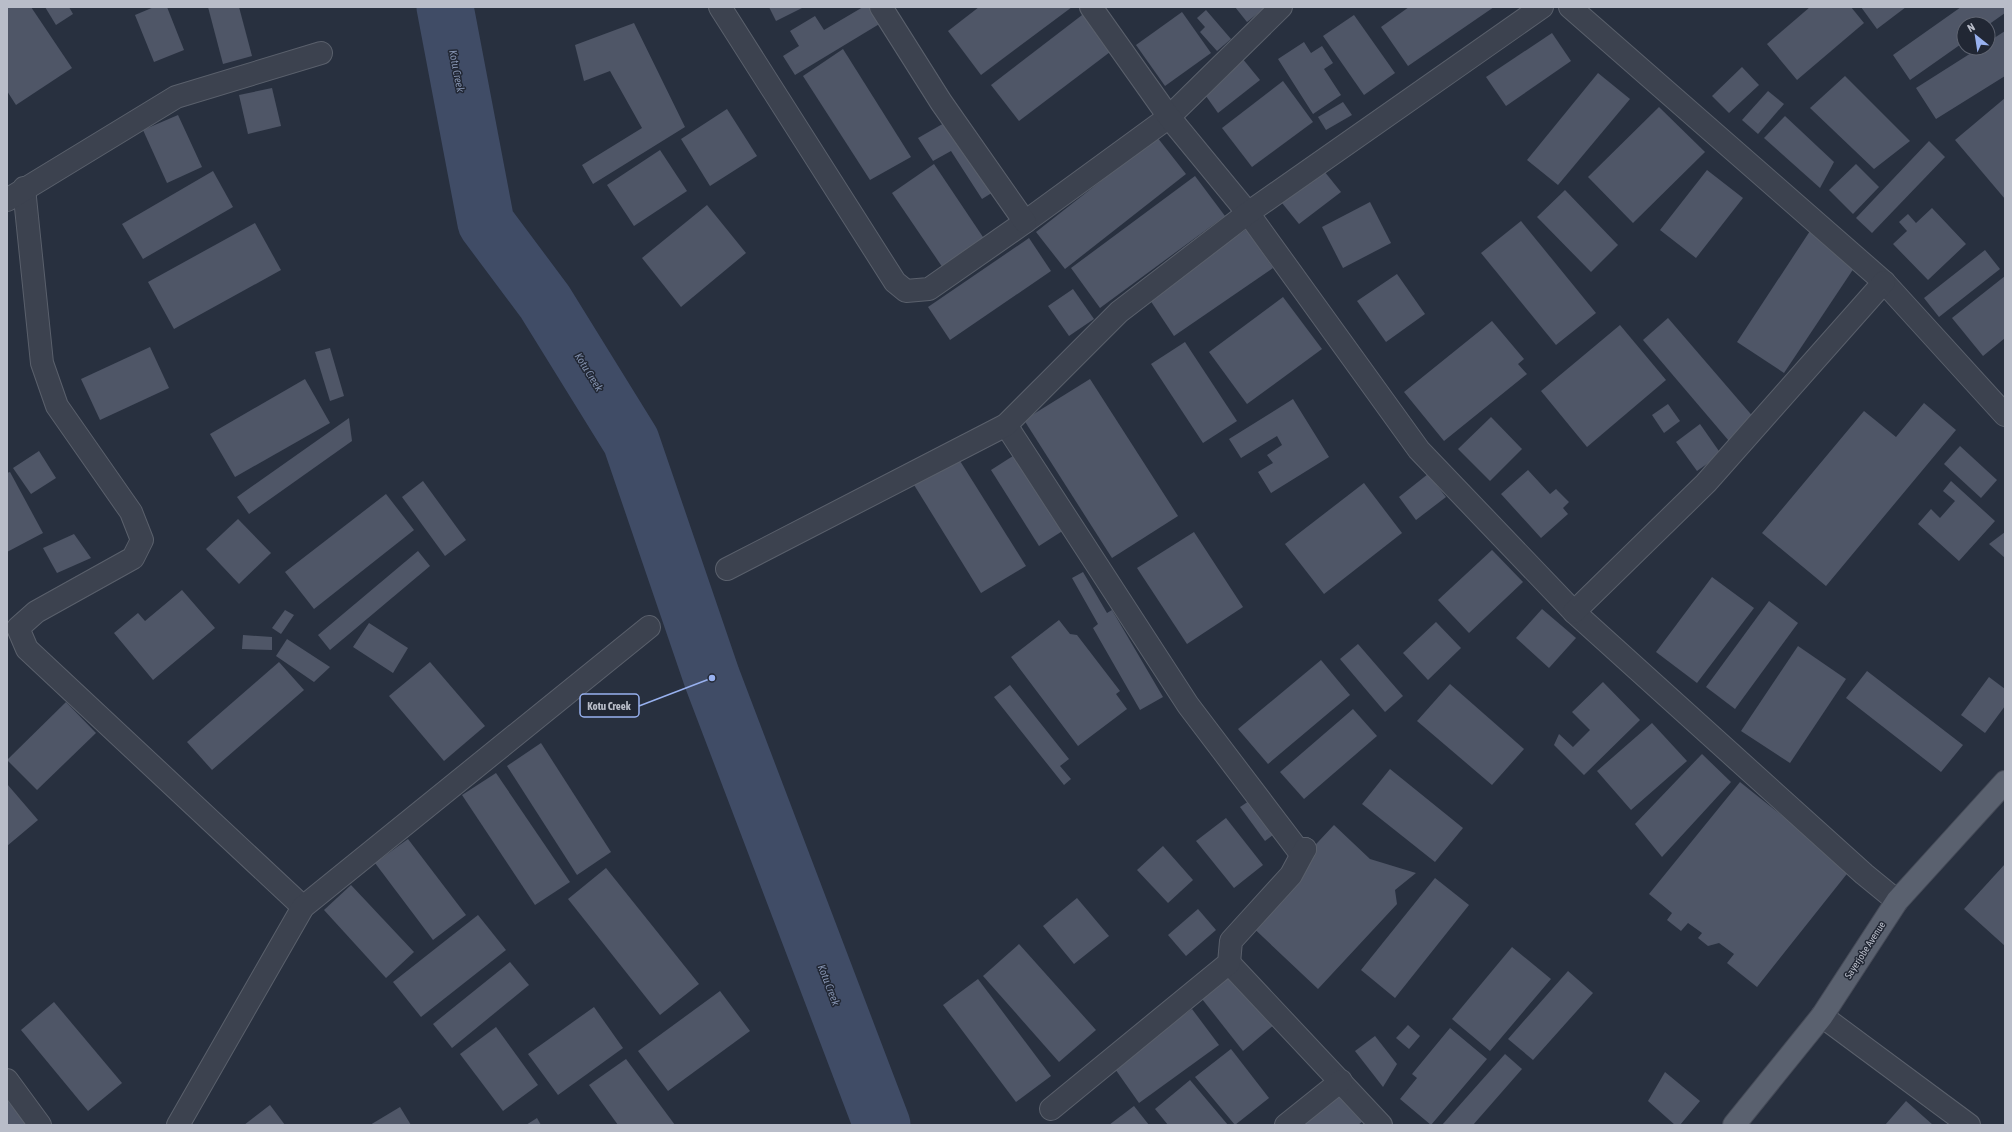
<svg xmlns="http://www.w3.org/2000/svg" width="2012" height="1132" viewBox="0 0 2012 1132" font-family="'Asap Condensed',sans-serif">
  <style>
    .lines { fill: none; stroke-linecap: round; stroke-linejoin: round }
    .stream { stroke: #404c66; stroke-width: 9 }
    .river { stroke: #404c66; stroke-width: 57 }
    .building { fill: #4f5667 }
    .street-casing { stroke: #5a606c; stroke-width: 24 }
    .primary-casing { stroke: #464b58; stroke-width: 24 }
    .street { stroke: #3c424f; stroke-width: 22 }
    .primary { stroke: #5a616f; stroke-width: 22 }
    .labels { text-anchor: middle; dominant-baseline: central; stroke-width: 3; stroke-linejoin: round; paint-order: stroke }
    .street-label { font-size: 10px; fill: #b9bdc9; stroke: #212734 }
    .water-label { font-size: 11px; font-style: italic; fill: #8391ae; stroke: #212734 }
    .leader { fill: none; stroke: #98b1ef; stroke-width: 1.5 }
    .callout-dot { fill: #98b1ef; stroke: #212734; stroke-width: 1.5 }
    .callout { fill: #212734; stroke: #98b1ef; stroke-width: 1.5 }
    .callout-label { font-size: 11px; text-anchor: middle; font-weight: bold; fill: #b9bdc9 }
  </style>
  <rect width="100%" height="100%" fill="#28303f"/>
  <g class="lines">
    <path class="stream" d="M878,1125L881,1122"/>
    <path class="river" d="M445,7L486,223L545,302L631,441L712,678L882,1125"/>
  </g>
  <g class="building">
    <path d="M7,7H31L72,68L16,105L7,91Z"/>
    <path d="M45,7H69L73,14L56,25Z"/>
    <path d="M154,7H167L184,50L154,62L135,15Z"/>
    <path d="M208,7H239L252,56L223,64Z"/>
    <path d="M769,7H804L776,21Z"/>
    <path d="M863,7H871L881,23L795,75L783,56L799,46L790,31L815,16L824,30Z"/>
    <path d="M979,7H1072L981,75L948,31Z"/>
    <path d="M1235,7H1266L1247,22Z"/>
    <path d="M1409,7H1494L1408,66L1381,27Z"/>
    <path d="M1810,7H1851L1864,23L1797,80L1767,44Z"/>
    <path d="M1861,7H1906L1877,29Z"/>
    <path d="M1961,7H2005V13L1988,25L1964,24V42L1910,80L1893,55Z"/>
    <path d="M1206,10L1231,39L1217,51L1200,32L1205,27L1197,18Z"/>
    <path d="M1086,12L1114,49L1019,121L991,85Z"/>
    <path d="M1182,12L1211,53L1165,86L1136,45Z"/>
    <path d="M1354,15L1395,73L1364,95L1323,36Z"/>
    <path d="M634,23L685,127L593,184L582,165L642,128L610,71L584,81L575,45Z"/>
    <path d="M2005,31V76L1936,119L1916,88L1979,48H1988V42Z"/>
    <path d="M1552,33L1571,61L1506,106L1486,77Z"/>
    <path d="M1304,42L1311,53L1322,46L1333,63L1324,69L1341,95L1313,114L1278,59Z"/>
    <path d="M843,49L911,157L870,180L803,76Z"/>
    <path d="M1242,58L1260,80L1218,113L1201,89Z"/>
    <path d="M1742,67L1759,85L1729,113L1712,96Z"/>
    <path d="M1598,73L1630,99L1558,185L1527,160Z"/>
    <path d="M1845,76L1910,141L1874,169L1810,108Z"/>
    <path d="M1283,81L1313,122L1252,167L1222,128Z"/>
    <path d="M272,88L281,126L248,134L239,95Z"/>
    <path d="M1768,91L1784,104L1758,134L1742,120Z"/>
    <path d="M2005,98V199L1955,140Z"/>
    <path d="M1343,102L1352,115L1326,130L1318,117Z"/>
    <path d="M1659,107L1705,152L1633,223L1588,177Z"/>
    <path d="M727,109L757,156L710,186L681,139Z"/>
    <path d="M178,115L202,167L167,183L143,130Z"/>
    <path d="M1785,116L1834,162L1820,188L1764,138Z"/>
    <path d="M953,118L998,189L982,199L951,151L933,161L918,138Z"/>
    <path d="M1157,137L1186,174L1065,269L1036,232Z"/>
    <path d="M1929,141L1945,157L1872,233L1856,218Z"/>
    <path d="M660,150L687,191L634,226L607,185Z"/>
    <path d="M934,164L987,243L945,271L892,193Z"/>
    <path d="M1856,164L1879,187L1853,214L1829,190Z"/>
    <path d="M1707,170L1743,198L1696,258L1660,230Z"/>
    <path d="M213,171L233,207L143,259L122,224Z"/>
    <path d="M1324,171L1341,192L1299,224L1282,203Z"/>
    <path d="M1195,176L1225,216L1100,308L1071,268Z"/>
    <path d="M1565,190L1618,245L1591,272L1537,217Z"/>
    <path d="M1370,202L1391,243L1343,268L1322,227Z"/>
    <path d="M707,205L746,253L681,307L642,258Z"/>
    <path d="M1932,208L1966,244L1928,280L1893,244L1907,231L1899,222L1908,214L1916,223Z"/>
    <path d="M1521,221L1596,313L1556,345L1481,253Z"/>
    <path d="M255,223L281,270L174,329L148,282Z"/>
    <path d="M1247,229L1273,268L1174,336L1148,297Z"/>
    <path d="M1810,231L1858,262L1784,373L1737,342Z"/>
    <path d="M1029,238L1051,271L950,340L928,307Z"/>
    <path d="M1985,250L2000,269L1939,317L1924,298Z"/>
    <path d="M1397,274L1425,314L1386,342L1357,301Z"/>
    <path d="M2005,276V338L1983,356L1952,318Z"/>
    <path d="M1073,289L1094,319L1069,336L1048,306Z"/>
    <path d="M1283,297L1322,349L1247,404L1209,352Z"/>
    <path d="M1668,318L1755,419L1729,441L1643,340Z"/>
    <path d="M1492,321L1524,359L1518,364L1527,374L1444,441L1404,392Z"/>
    <path d="M1620,325L1666,380L1587,447L1541,391Z"/>
    <path d="M1185,342L1237,421L1203,443L1151,364Z"/>
    <path d="M150,347L169,388L100,420L81,379Z"/>
    <path d="M330,348L344,396L330,401L315,352Z"/>
    <path d="M305,379L330,423L235,477L210,434Z"/>
    <path d="M1090,379L1178,516L1112,558L1024,420Z"/>
    <path d="M1293,399L1329,457L1271,493L1258,472L1273,463L1267,455L1282,445L1277,436L1241,458L1229,439Z"/>
    <path d="M1924,403L1956,430L1826,586L1762,533L1864,411L1896,437Z"/>
    <path d="M1668,404L1680,421L1664,433L1652,415Z"/>
    <path d="M1491,417L1522,449L1490,481L1458,449Z"/>
    <path d="M349,418L352,441L249,514L237,497Z"/>
    <path d="M1700,424L1721,454L1697,471L1676,442Z"/>
    <path d="M1960,446L1997,480L1981,498L1944,464Z"/>
    <path d="M1027,447L1075,523L1039,546L991,470Z"/>
    <path d="M39,451L56,478L31,494L13,468Z"/>
    <path d="M955,453L1026,566L981,593L911,480Z"/>
    <path d="M1528,470L1550,494L1556,489L1569,502L1563,508L1568,514L1541,538L1501,494Z"/>
    <path d="M10,472L43,533L7,552V473Z"/>
    <path d="M1428,474L1446,497L1416,520L1399,497Z"/>
    <path d="M423,481L466,540L445,556L402,497Z"/>
    <path d="M1951,481L1995,521L1959,561L1918,524L1931,509L1940,518L1955,501L1943,491Z"/>
    <path d="M1364,483L1402,533L1324,594L1285,544Z"/>
    <path d="M386,494L414,530L314,609L285,572Z"/>
    <path d="M238,519L271,553L239,584L206,549Z"/>
    <path d="M1194,532L1243,607L1187,644L1137,568Z"/>
    <path d="M2005,532V558L1989,544Z"/>
    <path d="M74,534L91,558L57,573L43,548Z"/>
    <path d="M1492,550L1523,582L1469,633L1438,600Z"/>
    <path d="M418,551L430,566L330,650L318,635Z"/>
    <path d="M1083,572L1107,613L1112,610L1163,697L1140,710L1093,628L1098,624L1072,578Z"/>
    <path d="M1712,577L1754,608L1697,683L1656,652Z"/>
    <path d="M182,590L215,628L153,680L114,633L138,613L145,621Z"/>
    <path d="M1769,601L1798,623L1735,709L1706,687Z"/>
    <path d="M1542,609L1576,638L1549,668L1516,638Z"/>
    <path d="M285,610L294,615L281,634L272,628Z"/>
    <path d="M1059,620L1070,634L1077,635L1120,691L1116,694L1127,709L1078,746L1011,657Z"/>
    <path d="M1436,622L1461,648L1428,680L1403,653Z"/>
    <path d="M369,623L408,648L393,673L353,647Z"/>
    <path d="M243,635L272,637V650L242,649Z"/>
    <path d="M287,639L330,667L314,682L276,656Z"/>
    <path d="M1358,644L1403,696L1385,712L1340,659Z"/>
    <path d="M1798,646L1846,679L1790,763L1741,731Z"/>
    <path d="M1321,660L1350,695L1268,764L1238,729Z"/>
    <path d="M279,662L304,690L212,770L187,742Z"/>
    <path d="M430,662L485,726L444,761L389,696Z"/>
    <path d="M1867,671L1963,745L1941,772L1846,698Z"/>
    <path d="M1989,677L2005,689V706L1985,733L1961,715Z"/>
    <path d="M1603,682L1640,720L1584,775L1554,745L1559,734L1573,747L1590,730L1572,712Z"/>
    <path d="M1450,684L1524,749L1492,785L1417,721Z"/>
    <path d="M1010,685L1069,759L1060,766L1071,779L1064,785L994,697Z"/>
    <path d="M66,702L96,733L37,790L7,760Z"/>
    <path d="M1353,709L1377,736L1304,799L1280,772Z"/>
    <path d="M1652,723L1687,761L1631,810L1597,771Z"/>
    <path d="M541,743L611,852L577,875L507,766Z"/>
    <path d="M1702,754L1731,782L1662,857L1635,824Z"/>
    <path d="M1390,769L1463,828L1435,862L1362,804Z"/>
    <path d="M496,773L570,882L535,905L462,795Z"/>
    <path d="M1740,782L1850,870L1757,987L1727,963L1734,954L1719,943L1708,946L1698,938L1702,933L1688,923L1681,931L1667,920L1672,913L1649,894Z"/>
    <path d="M7,784L38,820L7,846Z"/>
    <path d="M1258,795L1282,828L1265,841L1240,807Z"/>
    <path d="M1226,818L1263,865L1234,888L1196,841Z"/>
    <path d="M1334,825L1370,859L1416,873L1395,890L1397,904L1318,989L1245,920Z"/>
    <path d="M408,839L466,915L433,940L375,863Z"/>
    <path d="M1163,846L1193,880L1168,903L1137,870Z"/>
    <path d="M2005,864V946L1964,909Z"/>
    <path d="M606,868L699,984L660,1015L568,899Z"/>
    <path d="M1435,878L1469,905L1395,998L1361,970Z"/>
    <path d="M351,885L414,952L386,978L324,910Z"/>
    <path d="M1077,898L1109,936L1074,964L1043,926Z"/>
    <path d="M1198,909L1216,930L1186,956L1168,935Z"/>
    <path d="M478,915L506,950L421,1017L393,982Z"/>
    <path d="M1019,944L1096,1030L1059,1062L983,976Z"/>
    <path d="M1512,947L1551,979L1490,1051L1452,1019Z"/>
    <path d="M1235,959L1287,1014L1243,1051L1195,990Z"/>
    <path d="M510,962L529,985L452,1048L433,1024Z"/>
    <path d="M1568,971L1593,993L1533,1060L1508,1039Z"/>
    <path d="M978,979L1051,1076L1016,1102L943,1005Z"/>
    <path d="M720,991L750,1031L668,1091L638,1051Z"/>
    <path d="M54,1002L122,1083L88,1111L21,1030Z"/>
    <path d="M594,1007L623,1048L558,1095L528,1054Z"/>
    <path d="M1192,1009L1219,1045L1139,1103L1113,1066Z"/>
    <path d="M1408,1025L1420,1036L1409,1049L1396,1038Z"/>
    <path d="M496,1027L538,1085L503,1111L460,1054Z"/>
    <path d="M1450,1028L1487,1059L1431,1125L1400,1099L1417,1078L1412,1074Z"/>
    <path d="M1375,1036L1397,1064L1383,1087L1355,1051Z"/>
    <path d="M1231,1049L1269,1098L1235,1125L1195,1077Z"/>
    <path d="M1505,1054L1522,1069L1473,1125H1442Z"/>
    <path d="M626,1059L675,1125H618L589,1085Z"/>
    <path d="M1665,1072L1700,1101L1680,1125H1675L1648,1101Z"/>
    <path d="M1190,1080L1228,1125H1168L1155,1109Z"/>
    <path d="M1339,1081L1367,1118L1358,1125H1279Z"/>
    <path d="M7,1100L27,1125H7Z"/>
    <path d="M1906,1101L1933,1125H1885Z"/>
    <path d="M270,1105L285,1125H244Z"/>
    <path d="M1134,1106L1149,1125H1109Z"/>
    <path d="M400,1107L411,1125H370Z"/>
    <path d="M537,1118L541,1125H526Z"/>
  </g>
  <g class="lines">
    <defs>
      <g id="street">
        <path d="M720,7L895,282L906,291L929,289L1025,222L1169,117L1281,7"/>
        <path d="M881,7L941,102L1025,222"/>
        <path d="M1091,7L1169,117L1248,213L1419,450L1574,612L1864,874L1897,901"/>
        <path d="M1570,7L1884,282L2005,415"/>
        <path d="M24,188L42,363L57,406L131,512L142,540L133,558L36,612L18,628L27,649L303,907"/>
        <path d="M7,200L176,97L321,53"/>
        <path d="M1006,425L1188,705L1298,850L1305,849"/>
        <path d="M727,569L1006,425L1119,312L1248,213L1542,7"/>
        <path d="M1574,612L1706,483L1884,282"/>
        <path d="M1229,963L1381,1125"/>
        <path d="M1822,1016L1969,1125"/>
        <path d="M7,1080L40,1125"/>
        <path d="M1051,1109L1229,963L1231,941L1291,875L1305,849"/>
        <path d="M178,1125L303,907L649,627"/>
        <path d="M1286,1125L1341,1081"/>
      </g>
      <path id="primary" d="M1734,1125L1822,1016L1897,901L2005,782"/>
    </defs>
    <use href="#street" class="street-casing"/>
    <use href="#primary" class="primary-casing"/>
    <use href="#street" class="street"/>
    <use href="#primary" class="primary"/>
  </g>
  <g class="labels">
    <g class="street-label">
      <text transform="translate(1865 950) rotate(-57)">Sayerjobe Avenue</text>
    </g>
    <g class="water-label">
      <text transform="translate(457 71) rotate(79)">Kotu Creek</text>
      <text transform="translate(589 372) rotate(58)">Kotu Creek</text>
      <text transform="translate(829 985) rotate(69)">Kotu Creek</text>
    </g>
  </g>
  <path class="leader" d="M712 678L639 706"/>
  <circle class="callout-dot" cx="712" cy="678" r="4"/>
  <rect class="callout" x="580" y="694" width="59" height="23" rx="4"/>
  <g class="callout-label">
    <text x="609" y="710">Kotu Creek</text>
  </g>
  <rect width="2012" height="1132" fill="none" stroke="#b9bdc9" stroke-width="16"/>
  <g transform="translate(1976 36) rotate(330)"><circle r="19" fill="#212734" stroke="#5e6370"/>
  <path d="M0-3L7 15L0 10L-7 15Z" fill="#98b1ef"/>
  <text y="-6" font-size="11" font-weight="bold" text-anchor="middle" fill="#b9bdc9">N</text>
  </g>
</svg>
